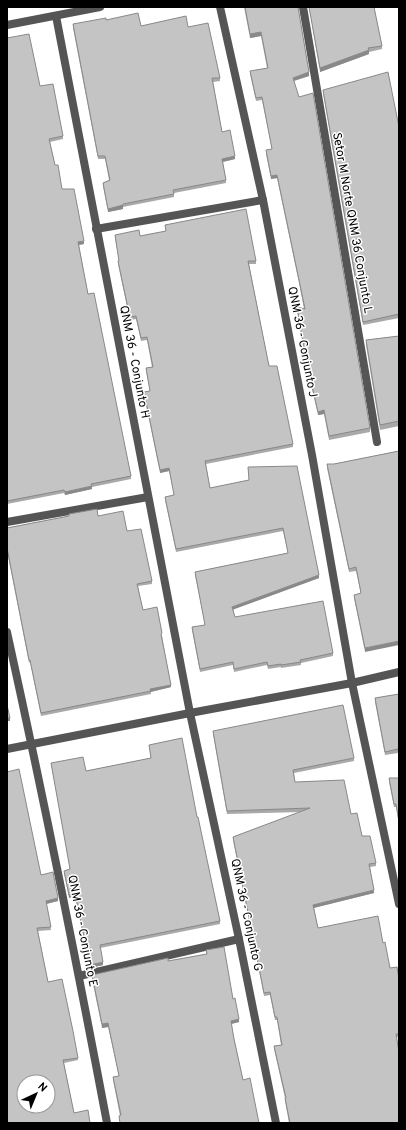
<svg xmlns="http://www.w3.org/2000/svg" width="406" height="1130" viewBox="0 0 406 1130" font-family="Overpass,sans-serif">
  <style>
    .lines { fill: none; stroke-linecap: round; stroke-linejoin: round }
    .pedestrian { stroke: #555; stroke-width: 8 }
    .minor { stroke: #555; stroke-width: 8 }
    .wall { fill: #a9a9a9 }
    .shaded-wall { fill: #898989 }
    .building { fill: #c4c4c4; stroke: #898989; fill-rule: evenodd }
    .labels { text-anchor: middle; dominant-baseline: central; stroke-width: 3; stroke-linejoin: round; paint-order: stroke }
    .street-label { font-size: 12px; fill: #000; stroke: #fff }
  </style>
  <rect width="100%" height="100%" fill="#fff"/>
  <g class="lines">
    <g class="pedestrian">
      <path d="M96,229L263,200"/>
      <path d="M7,522L148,497"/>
      <path d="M79,976L239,939"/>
    </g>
    <g class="minor">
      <path d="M220,7L263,200L312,455L352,683L399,904"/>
      <path d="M303,7L377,442"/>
      <path d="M56,16L190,713L239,939L276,1123"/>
      <path d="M7,25L100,7"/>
      <path d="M7,632C43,795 76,959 107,1123"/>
      <path d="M7,749L190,713L352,683L399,672"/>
    </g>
  </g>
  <g class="wall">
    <path d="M244,7H298L309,76L294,81L370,428V432L329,440L324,414L318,415L306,363L297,310V307L304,309L299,283L277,178L271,179L266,154V150L272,149L262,100L256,101L250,74V71L267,68L261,36L250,38Z"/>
    <path d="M309,7H374L382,46V49L369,52V54L320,72Z"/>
    <path d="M106,20L141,26L188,27L220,78V81L213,82L222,132L235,159L223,162L226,180V183L174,193V197L123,207V209L108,212L103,186V183L109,180L105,159H98L73,28V24Z"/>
    <path d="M7,38L40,86L63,136V139L50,142L55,165L62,189L84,244L79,245L88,294L131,476V479L92,487V489L65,495L64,493L7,504Z"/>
    <path d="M323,90L399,127V318L363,325L323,93Z"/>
    <path d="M165,225L256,261V264H249L269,366L293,444V447L206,464L210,488L249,480L248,467L319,578L233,609L235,617L333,653V656L301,663V665L281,668V667L268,669L267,665L234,672L233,665L200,672L192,630V627L205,625L195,575V572L288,553L283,531L176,552L165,500V497L174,495L169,471L160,473L144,395V392L150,391L146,371V368L152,367L147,340L141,341L136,319L131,320L130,316H129L118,264V261H119L115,238V235L140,236L166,231Z"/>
    <path d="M399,336V426L380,430L366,345V340Z"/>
    <path d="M399,451L365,652L354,598V595L361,594L356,571L349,572L327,468V464H334Z"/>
    <path d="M69,514L98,516L127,531L152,581V584L138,586L143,610L162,636L171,687L151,692V694L41,716L30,662L29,663L7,551V528L69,516Z"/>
    <path d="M399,694V757L398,753L385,755L375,702V698Z"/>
    <path d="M213,731L354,758V761L294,773L295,782L351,814L376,863V866L370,867L374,893L314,908L318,928L383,943L390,968L399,979V1037H396L399,1123H289L285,1101V1098L274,1049V1046L281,1045L277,1020H275L270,995L264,996L233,840V837L301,812L227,814L213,734Z"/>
    <path d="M149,745L197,817L220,921V924L100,948L103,965L90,968L75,896L69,898L64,873V871L70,869L51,763L86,771L151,758Z"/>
    <path d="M389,778H399V825L396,807H394L389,782Z"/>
    <path d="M41,875L58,901L46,904L51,930L38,931L48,982L78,1058V1060L64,1063L74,1113L7,1123Z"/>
    <path d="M206,950L233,999L239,1022L231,1024L243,1080L259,1123H120L119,1116H120L113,1080V1077L119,1076L108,1027L102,1028L92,979V975L206,954Z"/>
  </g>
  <g class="shaded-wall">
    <path d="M261,32V36L250,38V34Z"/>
    <path d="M369,50V54L320,72V68Z"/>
    <path d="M309,72V76L293,81V78Z"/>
    <path d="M235,156V159L222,162V159Z"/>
    <path d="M277,175V178L271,179V176Z"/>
    <path d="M123,205V209L108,212V209Z"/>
    <path d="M84,241V244L78,245V242Z"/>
    <path d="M324,410V414L318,415V412Z"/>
    <path d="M169,468V471L160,473V470Z"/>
    <path d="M92,486V489L65,495V492Z"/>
    <path d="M319,575V578L232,610V607Z"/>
    <path d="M399,641V645L365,652V648Z"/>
    <path d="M171,685V687L150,692V689Z"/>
    <rect x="7" y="718" width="3" height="3"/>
    <path d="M374,890V893L313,908V905Z"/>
    <path d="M75,894V896L69,898V895Z"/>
    <path d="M58,898V901L46,904V901Z"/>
    <path d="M103,962V965L90,968V965Z"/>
    <path d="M239,1019V1022L231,1024V1021Z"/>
    <path d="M108,1023V1027L102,1028V1024Z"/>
  </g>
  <g class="building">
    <path d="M245,7H298L309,72L293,78L299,97L313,93L370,428L329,436L324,410L318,412L306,360L297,307L305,309L299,280L277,175L271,176L266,150L272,149L262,97L256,98L250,71L268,68L261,32L250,34Z"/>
    <path d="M309,7H374L382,46L368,48L369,50L320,68Z"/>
    <path d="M138,13L141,26L186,16L188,27L208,23L220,78H212L222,132L230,130L235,156L222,159L226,180L173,190L174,194L123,204V205L108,209L103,183L110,180L105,156H98L73,24L106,18V20Z"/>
    <path d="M29,34L40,86L53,84L63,136L49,139L55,165H58L62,189H74L84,241L78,242L88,294L94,293L131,476L91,484L92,486L65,492L64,490L7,501V38Z"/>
    <path d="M388,72L399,127V314L363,322L323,90Z"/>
    <path d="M246,209L256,261H248L269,366H277L293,444L205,461L210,488L249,480L248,467L297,466L319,575L232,607L235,617L323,601L333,653L300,660L301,662L281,665V664L268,666L267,662L234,669L233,662L200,669L192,627L205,625L195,572L288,553L283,528L176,549L165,497L174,495L169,468L160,470L144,392L150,391L146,368L153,367L147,337L141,338L136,316L131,317L130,313H129L118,261H119L115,235L139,230L140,236L166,231L165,225Z"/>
    <path d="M399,336V421L380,425L366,340Z"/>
    <path d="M399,451V641L365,648L354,595L361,593L356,567L349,569L327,464H334Z"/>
    <path d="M97,509L98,516L123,511L127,531L141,529L152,581L137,584L143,610L157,607L162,633L161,634L171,685L150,689L151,691L41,713L30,660H29L7,548V528L69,516V514Z"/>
    <path d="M399,694V753L398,749L385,752L375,698Z"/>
    <path d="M7,705L10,718H7Z"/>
    <path d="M343,705L354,758L293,770L295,782L344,780L351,814L357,813L362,836H370L376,863L369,864L374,890L313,905L318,928L378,916L383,943L385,942L390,968L397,967L399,979V1034H396L399,1052V1123H290L285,1098H286L274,1046L282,1045L277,1017H275L270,992L264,993L233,837L310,808L227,811L213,731Z"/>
    <path d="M182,738L197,817H198L220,921L100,945L103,962L90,965L75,894L69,895L64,871L70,869L51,763L83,757L86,771L151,758L149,745Z"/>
    <path d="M19,769L41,875L53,872L58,898L46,901L51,927L37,928L48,982L62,979L73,1031L78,1058L63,1060L68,1084L74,1113L88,1110L90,1123H7V772ZM24,1082H48V1106H24Z"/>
    <path d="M389,778H399V821L396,804H394Z"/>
    <path d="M224,947L233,999L235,998L239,1019L231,1021L234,1039L243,1080L250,1078L259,1123H120L119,1116L121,1115L113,1077L119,1076L108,1023L102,1024L92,975L168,958V961L207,954L206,950Z"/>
  </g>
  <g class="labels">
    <g class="street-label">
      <text transform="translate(352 223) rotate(80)">Setor M Norte QNM 36 Conjunto L</text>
      <text transform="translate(302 342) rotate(79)">QNM 36 - Conjunto J</text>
      <text transform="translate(134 362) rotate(79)">QNM 36 - Conjunto H</text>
      <text transform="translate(246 915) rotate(78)">QNM 36 - Conjunto G</text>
      <text transform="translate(82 931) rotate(79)">QNM 36 - Conjunto E</text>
    </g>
  </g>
  <rect width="406" height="1130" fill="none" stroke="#000000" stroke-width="16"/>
  <g transform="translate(36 1094) rotate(44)"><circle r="19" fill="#ffffff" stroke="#999999"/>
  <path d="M0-3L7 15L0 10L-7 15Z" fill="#000000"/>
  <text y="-6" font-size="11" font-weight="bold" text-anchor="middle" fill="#000000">N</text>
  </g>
</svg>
